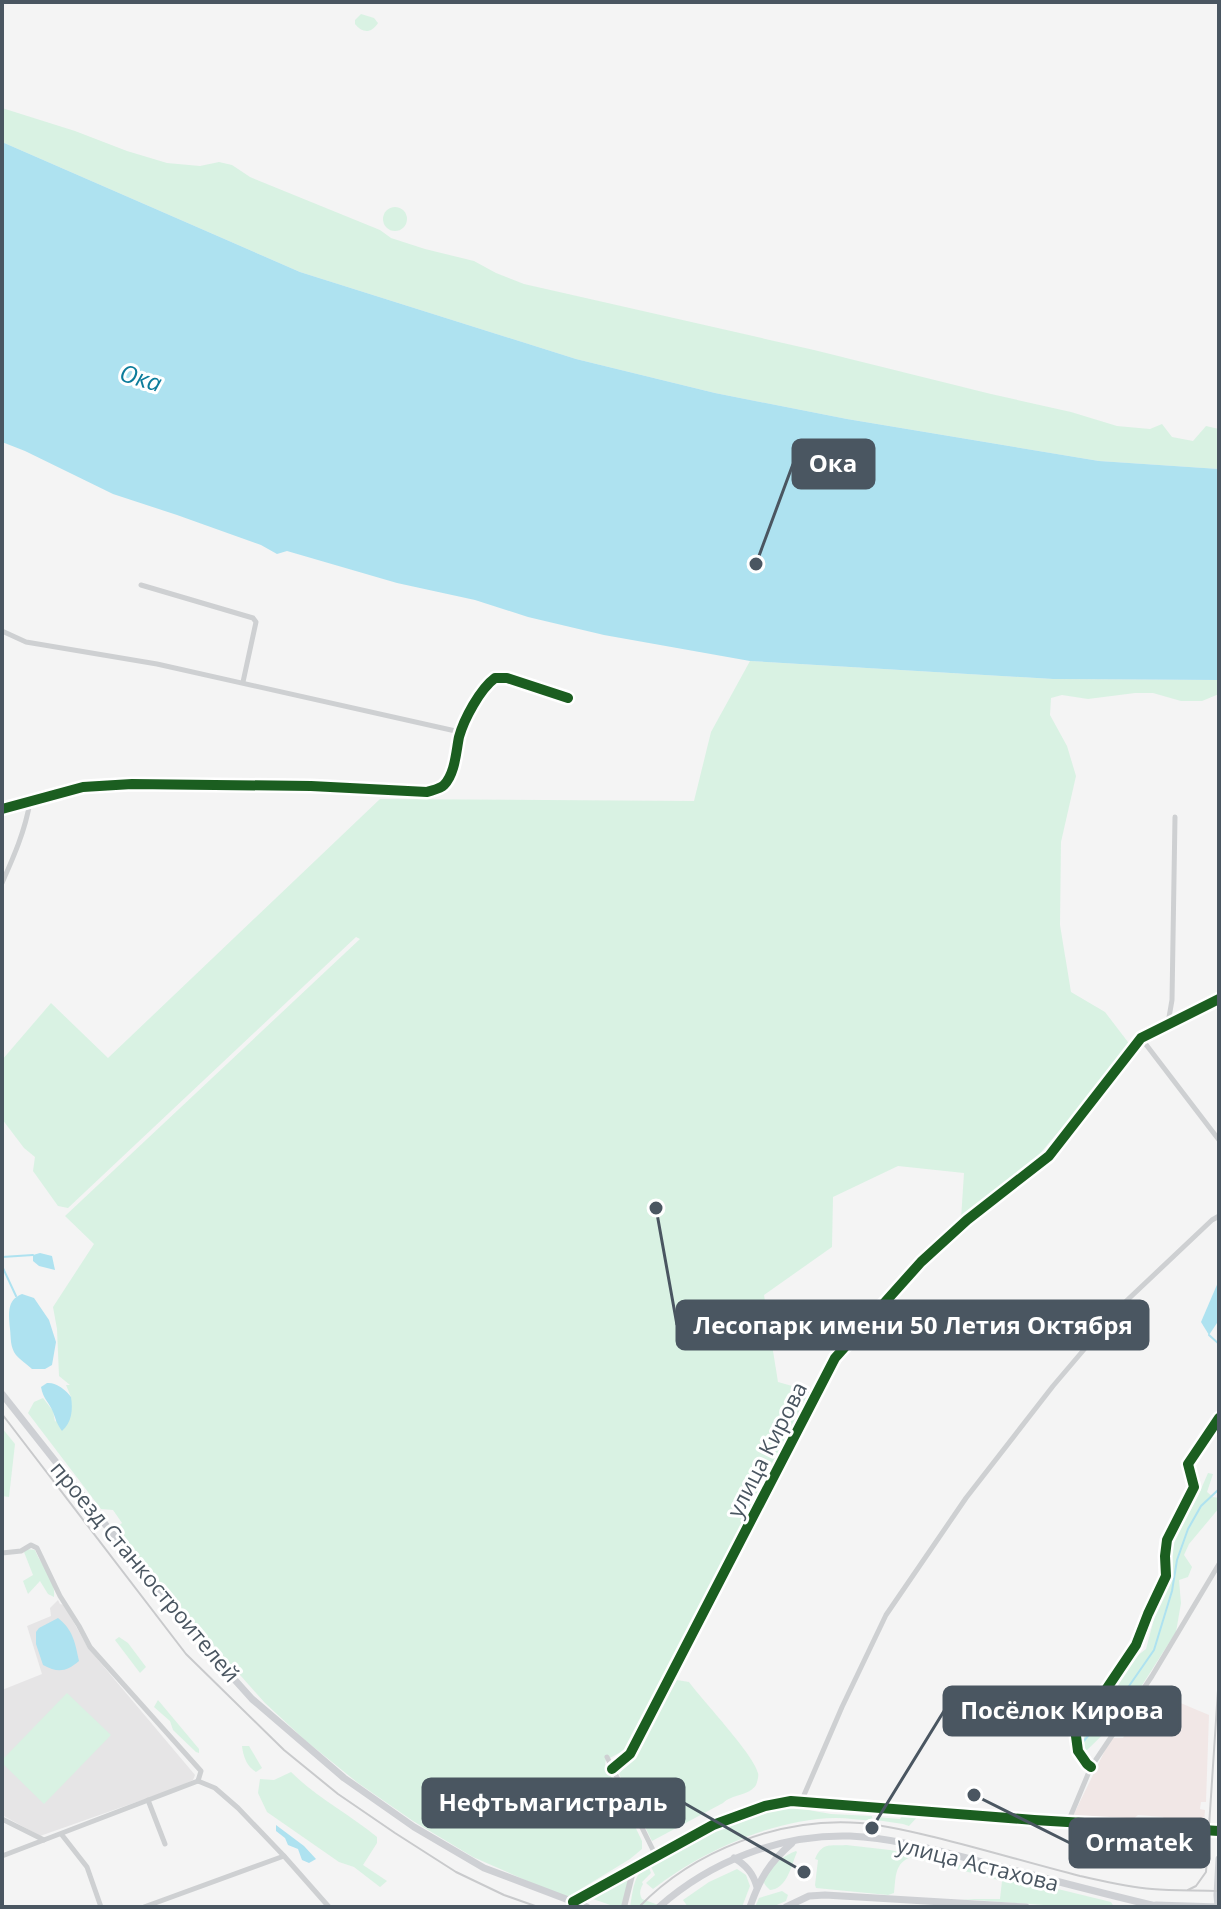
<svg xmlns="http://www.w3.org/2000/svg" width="1221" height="1909" viewBox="0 0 1221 1909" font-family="'Open Sans',sans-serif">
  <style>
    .education { fill: #e6e5e6 }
    .medical { fill: #f1e7e6 }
    .green { fill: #d9f2e3 }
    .water { fill: #aee2f0 }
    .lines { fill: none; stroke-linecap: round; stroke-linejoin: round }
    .stream { stroke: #aee2f0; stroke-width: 2 }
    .minor { stroke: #ced0d2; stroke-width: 5 }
    .tertiary { stroke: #ced0d2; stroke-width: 6 }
    .secondary { stroke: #ced0d4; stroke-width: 7 }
    .tram { stroke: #c9cacc; stroke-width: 2 }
    .rail { stroke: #c9cacc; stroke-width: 2 }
    .cycleway-casing { stroke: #fff; stroke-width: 15 }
    .cycleway { stroke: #1b5e20; stroke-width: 10 }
    .labels { text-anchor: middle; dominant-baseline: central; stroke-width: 6; stroke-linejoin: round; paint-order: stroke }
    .street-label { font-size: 22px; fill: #4a5661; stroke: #fff }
    .water-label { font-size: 24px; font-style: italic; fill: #0c7c9b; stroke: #fff }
    .leader { fill: none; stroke: #4a5661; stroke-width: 3 }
    .callout-dot { fill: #4a5661; stroke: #fff; stroke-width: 3 }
    .callout { fill: #4a5661; stroke: #4a5661; stroke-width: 3 }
    .callout-label { font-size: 24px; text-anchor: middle; font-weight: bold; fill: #fff }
  </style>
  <rect width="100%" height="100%" fill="#f4f4f4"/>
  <path class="education" d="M58,1600L60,1604L64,1605L88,1648L195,1775L193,1780L179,1787L40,1836L2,1815V1690L42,1674L27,1626L51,1616L50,1608Z"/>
  <path class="medical" d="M1152,1691L1209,1715L1206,1802H1201L1200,1809L1205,1810L1204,1824L1165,1821L1163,1817L1138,1815L1133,1819L1073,1816L1111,1738H1123Z"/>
  <g class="green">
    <path d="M361,14L374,18L378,23C371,34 362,33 355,24V20Z"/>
    <path d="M2,108L75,131L127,151L167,163L200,166L219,162L232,165L250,177L380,230L391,238L425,249L474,261L496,273L524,284L814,350L991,394L1071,412L1117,426L1150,429L1162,424L1172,437L1193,441L1206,426L1219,429V469L1099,461L847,419L715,393L576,359L300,272L2,142Z"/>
    <circle cx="395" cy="219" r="12"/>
    <path d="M750,661L1053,679L1219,680V694L1202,701H1181L1153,693H1135L1088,699L1062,695L1051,698L1050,715L1067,746L1076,776L1061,842L1060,925L1071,992L1105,1012L1131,1046L1032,1163L961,1219L964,1173L898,1166L833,1197L832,1247L764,1295L778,1382L810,1391L630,1747L610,1758L607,1756L605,1764L642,1841V1849L630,1859L566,1898L473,1857L413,1821L358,1783L306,1741L265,1703L160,1585L115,1529L122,1523L113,1510L101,1509L28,1413L34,1402L43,1398L53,1411L55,1422L71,1397L66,1385H70L59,1376L57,1329L53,1307L94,1244L65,1216L360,939L356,937L68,1208L58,1206L33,1171L35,1157L24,1148L2,1119V1060L51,1003L108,1058L380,799L694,801L711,732Z"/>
    <path d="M2,1428L15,1444L9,1497L2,1496Z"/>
    <path d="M1208,1473L1213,1474L1207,1492L1213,1497L1219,1498V1508L1189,1544L1184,1555L1192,1567L1188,1577L1179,1580L1181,1603L1176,1632L1123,1715L1087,1750L1070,1749L1071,1740L1090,1714L1108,1695L1120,1674L1133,1659L1146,1649L1159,1600L1168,1580L1172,1545L1198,1496Z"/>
    <path d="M27,1549L35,1550C41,1566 56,1579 54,1597L48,1594L40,1581L28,1594L23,1581L33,1575L24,1552Z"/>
    <path d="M119,1637L128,1643L146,1667L140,1673L115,1640Z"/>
    <path d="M677,1680L689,1682C703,1701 754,1755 758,1773C759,1776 757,1783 756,1785C749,1796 732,1794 723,1803L652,1841L619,1774L638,1749Z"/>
    <path d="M67,1693L111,1735L44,1804L2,1763V1760Z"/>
    <path d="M158,1700L199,1749V1753L196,1752L173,1730L170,1721L154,1707Z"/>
    <path d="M242,1746H249L262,1768L256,1772C247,1767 243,1756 242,1746Z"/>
    <path d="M291,1772C316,1797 349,1814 377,1837V1843L363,1865L387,1881L380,1887L354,1867L339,1862L267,1812L258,1793L260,1779L274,1780Z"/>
    <path d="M781,1808H797L831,1814L872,1816L873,1821C860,1820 848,1818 836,1818C773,1819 702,1851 653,1889L646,1883L655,1875L651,1867L655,1864L654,1862C694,1840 736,1819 781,1808Z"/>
    <path d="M905,1813L919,1815L909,1826L903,1824L876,1820V1817L900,1819Z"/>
    <path d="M846,1845L890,1850L947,1862L1111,1902L1114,1907H1071L961,1899H1000L1002,1881L912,1857C894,1862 896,1878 894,1893L888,1895L816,1888L815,1885L818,1860L815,1859C822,1842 830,1846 846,1845Z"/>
    <path d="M796,1851L797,1852C791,1866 787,1889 770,1890C766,1886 763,1884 764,1878C766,1868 787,1854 796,1851Z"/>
    <path d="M648,1865L651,1873L642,1882L643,1884C640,1890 639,1893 642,1899L664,1907H630C633,1892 633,1874 648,1865Z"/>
    <path d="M737,1869L746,1875L750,1886L742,1907H688L683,1900L709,1882Z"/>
    <path d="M627,1876L629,1877L622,1906L616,1907L593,1899L595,1893Z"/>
    <path d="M782,1891L788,1895L786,1901L772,1907H755L759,1898Z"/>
  </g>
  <g class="water">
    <path d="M2,142L300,272L576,359L715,393L847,419L1099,461L1219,469V680L1053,679L750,661L604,635L528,617L475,600L397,583L287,551L277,554L261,545L177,515L113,494L25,451L2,442Z"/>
    <path d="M40,1253L52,1256L55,1270L39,1266L33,1261V1255Z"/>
    <path d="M1219,1280V1320L1209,1335L1201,1322Z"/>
    <path d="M22,1294L34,1298L49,1320L56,1342L52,1365L45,1369H32C27,1364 20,1360 16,1355C10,1347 11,1338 10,1329C9,1315 6,1300 22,1294Z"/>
    <path d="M47,1383C56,1382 66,1390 71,1397C73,1410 72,1422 62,1431C57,1424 56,1420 53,1412C49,1402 43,1399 41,1387Z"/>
    <path d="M58,1618C73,1630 75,1642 79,1661C66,1672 58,1673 43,1665L36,1644V1632L39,1628Z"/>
    <path d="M276,1825L304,1846L316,1859L309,1863L302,1860L298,1849L288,1845L285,1838L276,1831Z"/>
  </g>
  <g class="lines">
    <g class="stream">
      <path d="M2,1257L33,1255"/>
      <path d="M2,1266L16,1296"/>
      <path d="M1209,1335L1219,1344"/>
      <path d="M1082,1743L1120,1699L1154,1650L1172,1591L1177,1560L1188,1529L1201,1506L1218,1490"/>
    </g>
    <g class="minor">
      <path d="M141,585L253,618L256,622L243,682"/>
      <path d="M2,631L26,642L157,664L460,732"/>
      <path d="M2,809L83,787L132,784L311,786L427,792C433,790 440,789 444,785C455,774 456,752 459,737C464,719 480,689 495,678H507L568,698"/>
      <path d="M2,883C14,856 25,831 30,802"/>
      <path d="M1168,1023L1172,1000L1175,817"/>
      <path d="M1141,1038L1219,1140"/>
      <path d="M2,1553L21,1551L31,1545L37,1548L60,1596L79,1626L90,1647L201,1771L198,1781"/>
      <path d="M607,1757L656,1856"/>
      <path d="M1091,1767L1087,1764L1078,1751L1076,1736L1079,1721L1101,1697L1136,1645L1148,1614L1166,1576L1165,1556L1167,1540L1194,1487L1188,1464L1219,1418"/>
      <path d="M612,1769L630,1754L835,1358L921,1262L967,1220L1049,1156L1141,1038L1219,999"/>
      <path d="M198,1781L215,1788L238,1808L284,1856L329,1907"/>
      <path d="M148,1800L165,1844"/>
      <path d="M801,1802L842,1707L886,1615L966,1498L1053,1386L1121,1306L1212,1220L1219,1216"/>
      <path d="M2,1819L44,1840"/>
      <path d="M1068,1822L1091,1767L1152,1676L1219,1564"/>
      <path d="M62,1835L87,1867L101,1907"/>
      <path d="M2,1856L198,1781"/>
      <path d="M144,1907L284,1856"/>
    </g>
    <g class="tertiary">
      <path d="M573,1902L713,1825L765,1806L791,1801L1034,1820L1219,1831"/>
      <path d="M624,1907L634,1867"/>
    </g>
    <g class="secondary">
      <path d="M2,1394L181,1620L252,1699L344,1778L414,1827L484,1868L587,1907"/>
      <path d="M734,1858C746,1865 753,1873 757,1887"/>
      <path d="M1156,1905L1219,1907"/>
      <path d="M659,1907C711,1861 780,1834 850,1836C895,1838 939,1851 982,1862C1041,1877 1100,1893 1160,1907"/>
      <path d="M750,1907C760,1878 769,1863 792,1843"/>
      <path d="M786,1907L809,1896L825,1895L1026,1907"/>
      <path d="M1218,1907L1217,1895L1219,1859"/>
    </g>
    <g class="tram">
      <path d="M1188,1890L1196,1886L1206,1872L1219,1675"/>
      <path d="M639,1907C694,1850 781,1817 860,1823C886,1825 913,1832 938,1838C986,1850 1033,1864 1080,1876C1103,1881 1128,1887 1152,1889C1174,1891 1197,1890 1219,1891"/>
    </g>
    <path class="rail" d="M2,1414L186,1654L284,1750L338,1794L395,1833L456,1872L504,1895L538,1907"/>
    <defs>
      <g id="cycleway">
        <path d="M2,809L83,787L132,784L311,786L427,792C433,790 440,789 444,785C455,774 456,752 459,737C464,719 480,689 495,678H507L568,698"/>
        <path d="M1091,1767L1087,1764L1078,1751L1076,1736L1079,1721L1101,1697L1136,1645L1148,1614L1166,1576L1165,1556L1167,1540L1194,1487L1188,1464L1219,1418"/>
        <path d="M612,1769L630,1754L835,1358L921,1262L967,1220L1049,1156L1141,1038L1219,999"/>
        <path d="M573,1902L713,1825L765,1806L791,1801L1034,1820L1219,1831"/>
      </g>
    </defs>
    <use href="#cycleway" class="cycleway-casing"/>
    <use href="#cycleway" class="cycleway"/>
  </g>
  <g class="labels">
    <g class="street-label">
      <text transform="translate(766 1449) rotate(-63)">улица Кирова</text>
      <text transform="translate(146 1571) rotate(50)">проезд Станкостроителей</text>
      <text transform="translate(978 1863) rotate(14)">улица Астахова</text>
    </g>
    <g class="water-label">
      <text transform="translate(141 377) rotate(17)">Ока</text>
    </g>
  </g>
  <path class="leader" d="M756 564L793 464M656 1208L677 1325M872 1828L944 1711M804 1872L684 1803M974 1795L1070 1843"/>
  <g class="callout-dot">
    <circle cx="756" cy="564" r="8"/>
    <circle cx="656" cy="1208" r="8"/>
    <circle cx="872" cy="1828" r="8"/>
    <circle cx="804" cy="1872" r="8"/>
    <circle cx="974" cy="1795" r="8"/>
  </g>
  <g class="callout">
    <rect x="793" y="440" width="81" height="48" rx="8"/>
    <rect x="677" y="1301" width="471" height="48" rx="8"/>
    <rect x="944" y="1687" width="236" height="48" rx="8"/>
    <rect x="423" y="1779" width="261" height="48" rx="8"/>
    <rect x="1070" y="1819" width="139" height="48" rx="8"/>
  </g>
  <g class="callout-label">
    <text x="833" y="472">Ока</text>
    <text x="913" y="1334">Лесопарк имени 50 Летия Октября</text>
    <text x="1062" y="1719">Посёлок Кирова</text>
    <text x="553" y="1811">Нефтьмагистраль</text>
    <text x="1139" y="1851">Ormatek</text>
  </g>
  <rect width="1221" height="1909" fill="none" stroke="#4a5661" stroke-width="8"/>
</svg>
